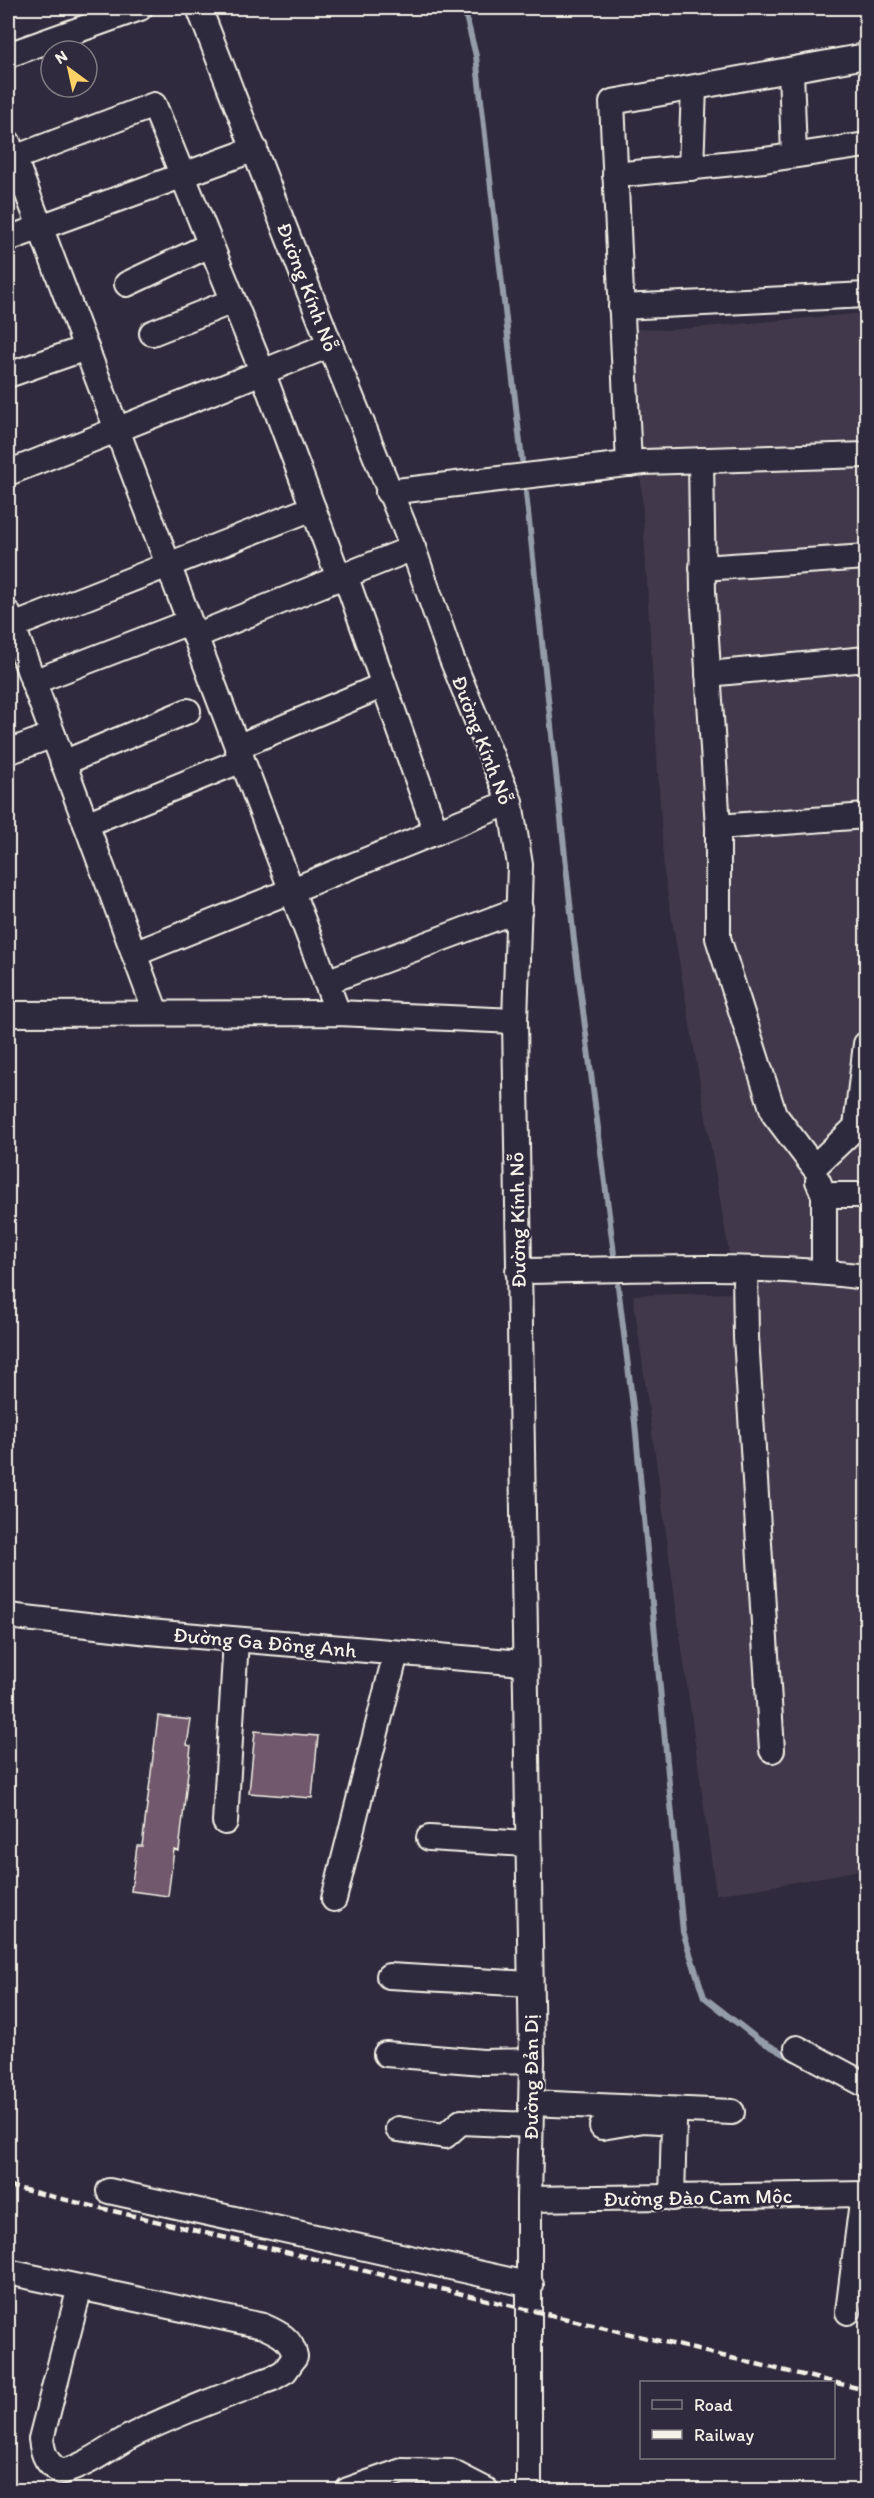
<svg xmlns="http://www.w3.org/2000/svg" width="874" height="2498" viewBox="0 0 874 2498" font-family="Itim,sans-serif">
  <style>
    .built { fill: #43384b }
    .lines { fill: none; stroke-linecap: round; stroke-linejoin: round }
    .stream { stroke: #959ca9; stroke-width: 6 }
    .building { fill: #71596c; stroke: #f4f1e8; stroke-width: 1.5 }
    .minor-casing { stroke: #f4f1e8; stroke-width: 28 }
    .minor { stroke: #2f2a3d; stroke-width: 24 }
    .rail { stroke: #f4f1e8; stroke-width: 4.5; stroke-dasharray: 9 4.5; stroke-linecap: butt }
    .labels { text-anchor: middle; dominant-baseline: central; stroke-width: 4.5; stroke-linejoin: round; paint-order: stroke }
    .street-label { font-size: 21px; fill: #f4f1e8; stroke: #2f2a3d }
  </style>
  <rect width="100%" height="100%" fill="#2f2a3d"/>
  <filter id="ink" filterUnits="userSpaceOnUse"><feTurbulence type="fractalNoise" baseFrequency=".0167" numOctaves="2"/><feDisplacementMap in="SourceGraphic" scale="12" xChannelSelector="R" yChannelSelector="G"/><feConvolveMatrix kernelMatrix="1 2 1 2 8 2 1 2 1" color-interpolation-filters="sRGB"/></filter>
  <g filter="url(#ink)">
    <path class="built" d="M866,313V1869L757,1889L716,1894L633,1295L736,1293L664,873L632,329L669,330Z"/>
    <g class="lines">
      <g class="stream">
        <path d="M464,8L476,56L522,460"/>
        <path d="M526,493L574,940L614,1254"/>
        <path d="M618,1286L635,1423L683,1932L704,1997L759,2040L794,2059"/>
      </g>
    </g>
    <g class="building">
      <path d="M158,1716L191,1720L187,1745L191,1746L179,1851L174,1850L168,1896L131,1891L137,1846H142Z"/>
      <path d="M255,1731L318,1736L312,1798L249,1793Z"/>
    </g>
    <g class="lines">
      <defs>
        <g id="minor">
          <path d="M199,8L330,345L413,548L451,657L510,802L520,865L515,1021L532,2061L529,2199V2490"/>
          <path d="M8,55L140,8"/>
          <path d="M791,70L794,155"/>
          <path d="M8,142L338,1013"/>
          <path d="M14,158L154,105L262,371L339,578"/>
          <path d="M691,168L694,88"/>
          <path d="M615,175L764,160L866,145"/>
          <path d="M8,239L255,149"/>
          <path d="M127,284L210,245"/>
          <path d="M621,307L866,295"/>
          <path d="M152,333L233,301"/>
          <path d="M8,375L86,348"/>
          <path d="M701,460L703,591L718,827"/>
          <path d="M629,464L612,102L866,56"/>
          <path d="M8,473L330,345"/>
          <path d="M388,492L644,462L866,455"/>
          <path d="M702,568L866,557"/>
          <path d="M345,575L436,832"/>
          <path d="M8,613L156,1013"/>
          <path d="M8,628L313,508"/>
          <path d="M195,636L413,548"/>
          <path d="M708,674L866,659"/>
          <path d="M33,682L189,622"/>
          <path d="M237,747L384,685"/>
          <path d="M8,752L53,735"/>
          <path d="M63,763L188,711"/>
          <path d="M866,816L718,827V938L774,1114L814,1167L856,1127L866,1044"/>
          <path d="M86,824L242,760"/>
          <path d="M134,954L510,802"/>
          <path d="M326,982L520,909"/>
          <path d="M8,1014L338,1013L515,1021"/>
          <path d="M818,1181L824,1195H866"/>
          <path d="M824,1195V1271"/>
          <path d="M745,1269L746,1337L772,1750"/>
          <path d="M518,1271C634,1270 752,1262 866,1277"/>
          <path d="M8,1616L149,1632L523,1663"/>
          <path d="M225,1822L236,1640"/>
          <path d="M429,1838L527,1844"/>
          <path d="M334,1899L396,1653"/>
          <path d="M389,1976L530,1984"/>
          <path d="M797,2048L866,2085"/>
          <path d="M386,2054L483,2062L532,2061"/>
          <path d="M531,2103L732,2112"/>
          <path d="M602,2127L644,2120L674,2122L672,2198"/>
          <path d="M398,2129L445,2136L461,2122L530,2125"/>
          <path d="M109,2191L531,2285"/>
          <path d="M529,2199L866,2194"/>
          <path d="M8,2272L263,2326C279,2333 292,2339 295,2357L285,2371L273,2378C226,2395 180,2412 135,2434C111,2446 88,2466 61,2472C47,2464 43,2456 41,2439L80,2287"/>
          <path d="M848,2312L863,2194"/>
          <path d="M348,2490L402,2471L451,2472L486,2490"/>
        </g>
      </defs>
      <use href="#minor" class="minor-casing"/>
      <use href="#minor" class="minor"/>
      <path class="rail" d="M8,2186L866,2390"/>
    </g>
  </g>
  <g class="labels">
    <g class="street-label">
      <text transform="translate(308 287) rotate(69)">Đường Kính Nỗ</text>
      <text transform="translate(483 740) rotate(69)">Đường Kính Nỗ</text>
      <text transform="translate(517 1220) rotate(-91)">Đường Kính Nỗ</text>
      <text transform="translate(265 1642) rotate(5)">Đường Ga Đông Anh</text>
      <text transform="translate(530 2077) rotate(-90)">Đường Đản Dị</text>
      <text transform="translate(698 2197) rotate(-1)">Đường Đào Cam Mộc</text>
    </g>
  </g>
  <rect width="874" height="2498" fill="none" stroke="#2f2a3d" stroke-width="30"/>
  <rect x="15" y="15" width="844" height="2468" fill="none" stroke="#f4f1e8" stroke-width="2" filter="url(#ink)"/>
  <rect x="640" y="2381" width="195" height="78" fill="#2f2a3d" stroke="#7e7a81" stroke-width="1.5"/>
  <rect x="652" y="2400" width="30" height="9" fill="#2f2a3d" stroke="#7e7a81" stroke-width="1.5"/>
  <text x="694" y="2411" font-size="18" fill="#f4f1e8">Road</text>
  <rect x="652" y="2430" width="30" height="9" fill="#f4f1e8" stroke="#7e7a81" stroke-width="1.5"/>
  <text x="694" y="2441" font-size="18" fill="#f4f1e8">Railway</text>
  <g transform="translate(69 69) rotate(327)"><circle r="28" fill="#2f2a3d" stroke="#7e7a81" stroke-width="1.5"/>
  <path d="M0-4.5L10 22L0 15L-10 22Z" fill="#ffd166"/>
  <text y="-9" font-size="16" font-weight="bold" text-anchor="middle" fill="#f4f1e8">N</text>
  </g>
</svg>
